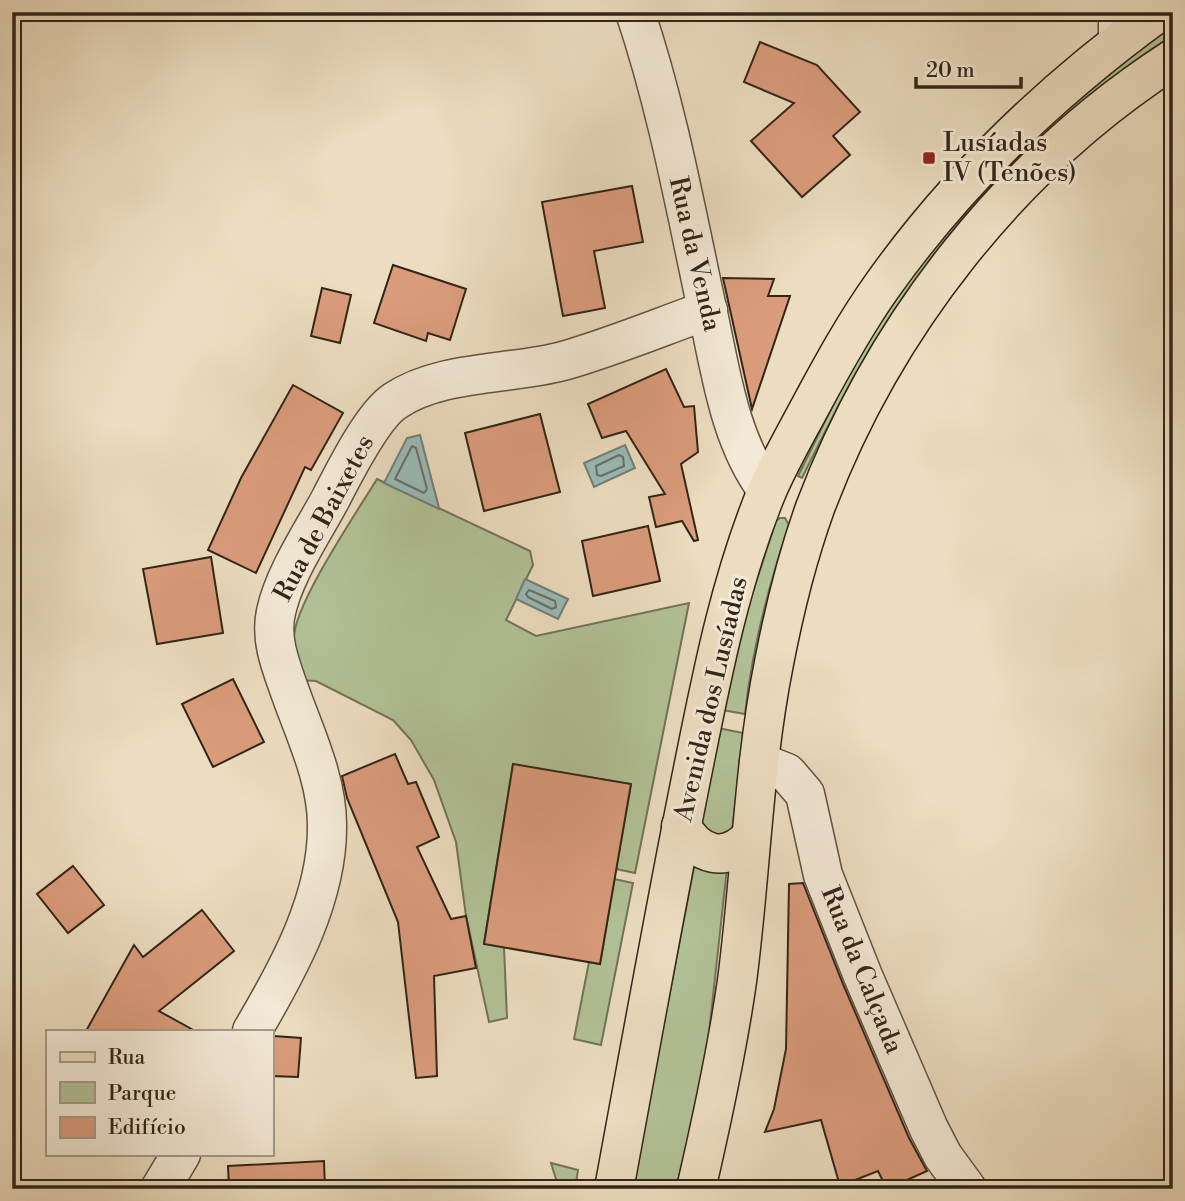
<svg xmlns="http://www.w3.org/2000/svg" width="1185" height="1201" viewBox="0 0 1185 1201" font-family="'Libre Bodoni',serif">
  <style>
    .green { fill: #b2c297; stroke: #727457; stroke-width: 2 }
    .water { fill: #9abbb8; stroke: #707f78; stroke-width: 2 }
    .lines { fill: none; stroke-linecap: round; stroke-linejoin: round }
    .shore { stroke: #667068; stroke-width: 2 }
    .building { fill: #db9c7c; stroke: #322517; stroke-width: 2 }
    .minor-casing { stroke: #605341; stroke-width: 41 }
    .major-casing { stroke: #322517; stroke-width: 41 }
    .minor { stroke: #f3e9d6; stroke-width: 38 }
    .major { stroke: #ecddc0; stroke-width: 38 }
    .poi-dot { fill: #8f2418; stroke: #f3e9d6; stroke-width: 2.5 }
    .labels { text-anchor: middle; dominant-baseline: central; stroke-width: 6; stroke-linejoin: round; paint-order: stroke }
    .poi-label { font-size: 26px; fill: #322517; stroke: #f3e9d6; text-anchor: start }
    .street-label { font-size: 26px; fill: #322517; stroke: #f3e9d6 }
  </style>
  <rect width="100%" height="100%" fill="#ecddc0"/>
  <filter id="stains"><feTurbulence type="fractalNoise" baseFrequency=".00286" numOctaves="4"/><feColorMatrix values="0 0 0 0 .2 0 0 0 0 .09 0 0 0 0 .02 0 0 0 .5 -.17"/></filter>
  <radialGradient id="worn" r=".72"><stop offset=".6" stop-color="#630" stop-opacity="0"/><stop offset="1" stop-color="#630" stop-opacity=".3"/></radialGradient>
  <g class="green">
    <path d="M1173,23V35C1054,111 951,216 877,337C849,382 826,430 802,478L798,476L842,387L873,333L928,254L978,195L1039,131Z"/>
    <path d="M377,479L530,551L533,565L506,620L536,636L689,603L635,873L616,869L631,784L513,765L484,943L504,947L507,1018L489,1022L466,916L456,842L434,780L411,740L393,720L316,681L298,680C297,666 294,651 294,637C295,603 357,512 377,479Z"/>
    <path d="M780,518H785L789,525C768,587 752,649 745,714L722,710L748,607L776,521Z"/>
    <path d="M718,728L743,733L733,824L731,831L715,837L702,825L701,818Z"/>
    <path d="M695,862L727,868L709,1033L700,1090L676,1189H632Z"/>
    <path d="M614,879L633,883L601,1045L574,1039L589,962L600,964Z"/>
    <path d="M551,1163L578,1170L575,1189H559Z"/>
  </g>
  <g class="water">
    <path d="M420,435L439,508V509L384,483L407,438Z"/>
    <path d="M625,445L635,468L594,487L584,463Z"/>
    <path d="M525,579L568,599L558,619L516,599Z"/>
  </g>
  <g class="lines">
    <g class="shore">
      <path d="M412,446L416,448L427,489L424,493L395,479Z"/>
      <path d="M619,455L623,457L624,466L601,476L597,475L596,466Z"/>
      <path d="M529,590L555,601L556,607L552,609L528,597L526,594Z"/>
    </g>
  </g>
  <g class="building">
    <path d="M760,42L817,65L860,112L833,136L850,155L802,197L751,141L794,103L744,82Z"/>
    <path d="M632,186L643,242L594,251L605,308L563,316L542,202Z"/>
    <path d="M393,265L466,289L450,340L428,333L426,341L374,323Z"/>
    <path d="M723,278L774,279L768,296H790L752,409Z"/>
    <path d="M322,288L351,295L340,343L311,336Z"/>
    <path d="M666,369L684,407L694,406L698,452L681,464L698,540L694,541L682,521L656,527L649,497L665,494L626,431L602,438L588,404Z"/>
    <path d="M293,385L343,413L311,470L305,467L256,573L208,550L241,478Z"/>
    <path d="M540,414L560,492L484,511L465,433Z"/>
    <path d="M648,526L660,581L593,596L582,541Z"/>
    <path d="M211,557L223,633L157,644L143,569Z"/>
    <path d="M233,679L264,742L213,767L182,704Z"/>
    <path d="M395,754L408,784L416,782L439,837L417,847L451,919L466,916L476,968L434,976L437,1076L416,1078L398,922L347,798L342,776Z"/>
    <path d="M513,764L631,784L600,964L484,944Z"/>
    <path d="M73,866L104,905L68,933L37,894Z"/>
    <path d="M803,883L843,984L909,1138L927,1171L887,1189L878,1171L840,1186L821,1120L765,1132L774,1109L786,1049L789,884Z"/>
    <path d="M202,910L234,951L159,1011L195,1031H86L134,945L143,957Z"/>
    <path d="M274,1036L301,1038L298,1077L271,1076V1041Z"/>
    <path d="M324,1161L325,1189H229L228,1166Z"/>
  </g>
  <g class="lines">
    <defs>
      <g id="minor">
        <path d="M635,12C667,107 685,206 706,304C720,366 728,438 767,490"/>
        <path d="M1118,41V12"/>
        <path d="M759,762L787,773L805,794L823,875L863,976L929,1129L943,1156L967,1189"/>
        <path d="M252,1031C288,970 328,898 327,825C327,778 304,732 289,689C280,664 270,638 276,612C284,574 313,532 331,498C344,473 372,416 395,401C441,370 511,375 563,361C612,347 660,327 708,310"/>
        <path d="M160,1189L181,1154"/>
      </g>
      <g id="major">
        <path d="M681,826C699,856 725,864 751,837"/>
        <path d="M614,1189C639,1054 663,919 690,784C710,685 728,586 767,491C779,463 795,435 810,407C832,366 855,324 882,286C958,179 1053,89 1159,12"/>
        <path d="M696,1189C712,1120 727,1051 737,981C751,875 753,768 774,663C784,611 797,558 815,508C883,327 1010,164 1173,59"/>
      </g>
    </defs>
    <use href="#minor" class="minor-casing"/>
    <use href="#major" class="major-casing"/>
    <use href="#minor" class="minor"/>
    <use href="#major" class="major"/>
  </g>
  <rect class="poi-dot" x="922" y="151" width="14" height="14" rx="3.5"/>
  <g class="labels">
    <g class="poi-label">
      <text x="943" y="143">Lusíadas<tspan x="943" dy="30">IV (Tenões)</tspan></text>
    </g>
    <g class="street-label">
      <text transform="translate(695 254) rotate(77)">Rua da Venda</text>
      <text transform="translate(324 518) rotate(-62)">Rua de Baixetes</text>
      <text transform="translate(711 699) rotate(-77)">Avenida dos Lusíadas</text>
      <text transform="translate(862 970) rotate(68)">Rua da Calçada</text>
    </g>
  </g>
  <rect width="1185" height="1201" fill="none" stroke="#ecddc0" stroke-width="42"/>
  <rect x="14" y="14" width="1157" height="1173" fill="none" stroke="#322517" stroke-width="3.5"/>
  <rect x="21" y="21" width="1143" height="1159" fill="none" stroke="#322517" stroke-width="2"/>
  <rect x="46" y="1030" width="228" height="126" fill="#f3e9d6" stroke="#a69b8a" stroke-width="2"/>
  <rect x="60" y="1052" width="35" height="10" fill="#ecddc0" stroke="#a69b8a" stroke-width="2"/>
  <text x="108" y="1064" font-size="21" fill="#322517">Rua</text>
  <rect x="60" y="1082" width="35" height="21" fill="#b2c297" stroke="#a69b8a" stroke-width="2"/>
  <text x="108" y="1100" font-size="21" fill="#322517">Parque</text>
  <rect x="60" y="1117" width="35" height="21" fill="#db9c7c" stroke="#a69b8a" stroke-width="2"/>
  <text x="108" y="1134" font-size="21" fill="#322517">Edifício</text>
  <path d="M916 77v10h105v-10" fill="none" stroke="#322517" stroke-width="3.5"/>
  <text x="926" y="77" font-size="21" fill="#322517" stroke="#f3e9d6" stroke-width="5" paint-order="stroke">20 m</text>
  <rect width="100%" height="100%" filter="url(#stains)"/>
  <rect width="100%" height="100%" fill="url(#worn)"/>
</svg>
